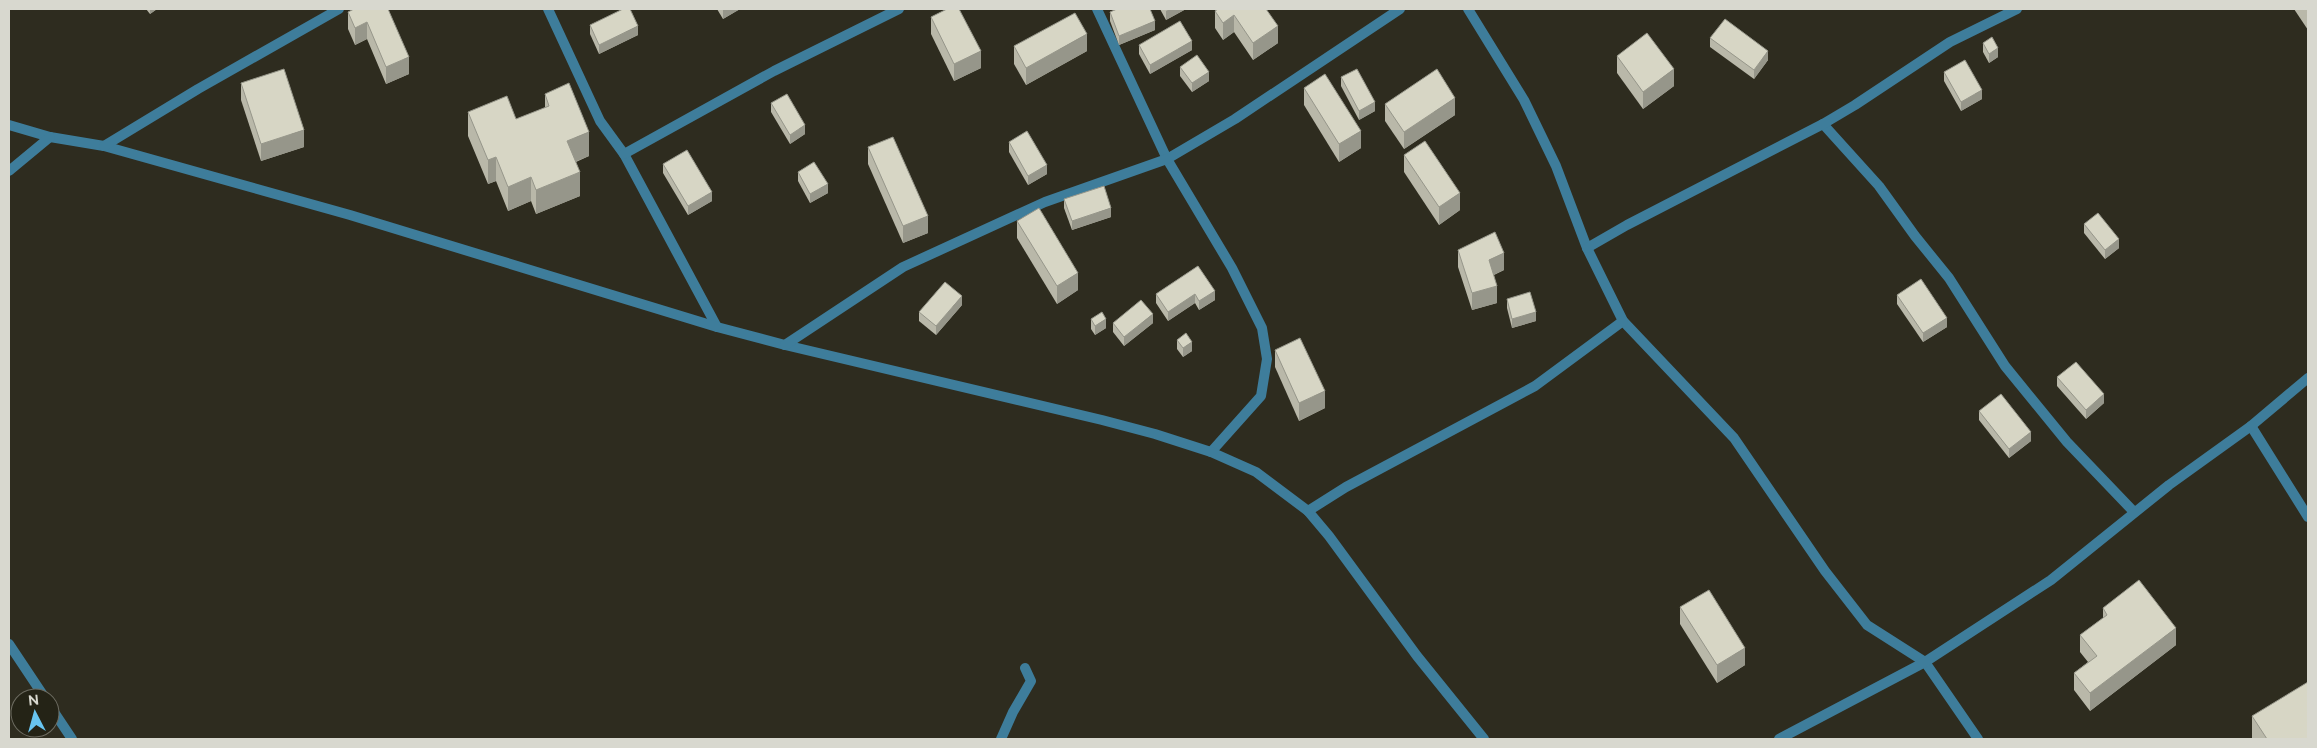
<svg xmlns="http://www.w3.org/2000/svg" width="2317" height="748" viewBox="0 0 2317 748" font-family="Raleway,sans-serif">
  <style>
    .lines { fill: none; stroke-linecap: round; stroke-linejoin: round }
    .minor { stroke: #3e7d9b; stroke-width: 10 }
    .tertiary { stroke: #3e7d9b; stroke-width: 10 }
    .wall { fill: #b9b8a9 }
    .shaded-wall { fill: #96968a }
    .building { fill: #d7d6c5; stroke: #96968a }
  </style>
  <rect width="100%" height="100%" fill="#2e2c1f"/>
  <g class="lines">
    <g class="minor">
      <path d="M548,9L600,121L624,154L717,327"/>
      <path d="M1097,9L1167,159L1232,268L1262,328L1267,359L1261,396L1211,452"/>
      <path d="M1468,9L1524,100L1556,166L1587,248L1623,321L1734,438L1825,571L1867,625L1925,662L1978,739"/>
      <path d="M1823,124L1879,186L1915,236L1949,278L2005,366L2067,442L2134,512"/>
      <path d="M9,125L50,137L104,146L350,215L717,327L785,345L1102,420L1155,434L1211,452L1256,472L1308,511L1329,536L1417,656L1484,739"/>
      <path d="M104,146L198,89L339,9"/>
      <path d="M624,154L774,71L899,9"/>
      <path d="M9,171L50,137"/>
      <path d="M1587,248L1627,225L1823,124L1855,105L1950,42L2017,9"/>
      <path d="M785,345L903,267L1045,202L1167,159L1235,119L1400,9"/>
      <path d="M2251,426L2308,517"/>
      <path d="M1308,511L1346,487L1535,386L1623,321"/>
      <path d="M1001,739L1013,712L1031,681L1025,668"/>
      <path d="M1779,739L1925,662L2051,580L2169,485L2251,426L2308,378"/>
    </g>
    <g class="tertiary">
      <path d="M9,644L45,698"/>
      <path d="M50,706L72,739"/>
    </g>
  </g>
  <g class="wall">
    <path d="M146,9H157L150,14Z"/>
    <path d="M388,9L409,74L386,84L367,39L355,45L348,29V12Z"/>
    <path d="M717,9H740L723,19Z"/>
    <path d="M1160,9H1186L1166,20Z"/>
    <path d="M1266,9L1278,43L1253,60L1234,32L1223,40L1215,28V11Z"/>
    <path d="M2294,9H2308V30Z"/>
    <path d="M1110,12L1155,30L1119,45L1110,21Z"/>
    <path d="M931,17L981,68L954,81L931,34Z"/>
    <path d="M590,25L638,35L599,54L590,34Z"/>
    <path d="M1710,38L1768,60L1754,79L1710,47Z"/>
    <path d="M1983,43L1998,57L1989,63L1983,52Z"/>
    <path d="M1139,45L1192,50L1150,74L1139,54Z"/>
    <path d="M1014,46L1087,51L1026,85L1014,64Z"/>
    <path d="M1617,56L1674,86L1643,109L1617,73Z"/>
    <path d="M1180,67L1209,81L1192,92L1180,76Z"/>
    <path d="M1944,72L1982,99L1961,111L1944,81Z"/>
    <path d="M1341,77L1375,111L1359,120L1341,86Z"/>
    <path d="M241,83L304,147L261,161L241,100Z"/>
    <path d="M1304,88L1361,148L1339,162L1304,105Z"/>
    <path d="M545,94L589,156L576,162L580,196L536,214L531,201L508,211L496,181L488,184L468,136V112L516,119L545,108Z"/>
    <path d="M771,103L805,134L790,144L771,112Z"/>
    <path d="M1385,104L1455,115L1404,149L1385,121Z"/>
    <path d="M1009,142L1047,174L1028,185L1009,152Z"/>
    <path d="M868,147L928,233L903,243L868,164Z"/>
    <path d="M1404,155L1460,210L1439,225L1404,172Z"/>
    <path d="M663,164L712,201L688,215L663,173Z"/>
    <path d="M798,172L828,193L810,203L798,181Z"/>
    <path d="M1064,199L1111,217L1072,230L1064,208Z"/>
    <path d="M1017,221L1078,290L1057,304L1017,238Z"/>
    <path d="M2084,224L2119,248L2105,259L2084,233Z"/>
    <path d="M1458,250L1504,270L1494,275L1497,303L1472,310L1458,267Z"/>
    <path d="M1198,266L1215,300L1199,310L1195,303L1168,321L1156,303V294Z"/>
    <path d="M1897,295L1947,327L1923,342L1897,304Z"/>
    <path d="M1507,299L1536,321L1512,328L1507,308Z"/>
    <path d="M962,305L936,335L919,321V312Z"/>
    <path d="M1091,319L1106,328L1095,335L1091,329Z"/>
    <path d="M1113,323H1153L1124,346L1113,332Z"/>
    <path d="M1177,340L1192,351L1183,357L1177,349Z"/>
    <path d="M1275,350L1325,408L1299,421L1275,367Z"/>
    <path d="M2057,377L2104,403L2086,419L2057,386Z"/>
    <path d="M1979,411L2031,441L2009,458L1979,420Z"/>
    <path d="M1680,607L1745,665L1717,683L1680,624Z"/>
    <path d="M2103,608L2176,645L2090,711L2074,690V673L2088,662L2080,652V635L2103,618Z"/>
    <path d="M2252,716L2308,739H2252Z"/>
  </g>
  <g class="shaded-wall">
    <path d="M150,9H157L150,14Z"/>
    <path d="M725,9H740L723,19V10Z"/>
    <path d="M1170,9H1186L1166,20V11Z"/>
    <path d="M1234,15V32L1223,40V23Z"/>
    <path d="M1155,21V30L1119,45V36Z"/>
    <path d="M367,22V39L355,45V28Z"/>
    <path d="M638,26V35L599,54V45Z"/>
    <path d="M1278,26V43L1253,60V43Z"/>
    <path d="M1087,34V51L1026,85V68Z"/>
    <path d="M1192,41V50L1150,74V65Z"/>
    <path d="M1998,48V57L1989,63V54Z"/>
    <path d="M981,51V68L954,81V64Z"/>
    <path d="M1768,51V60L1754,79V70Z"/>
    <path d="M409,57V74L386,84V67Z"/>
    <path d="M1674,69V86L1643,109V92Z"/>
    <path d="M1209,72V81L1192,92V83Z"/>
    <path d="M1982,90V99L1961,111V102Z"/>
    <path d="M1455,98V115L1404,149V132Z"/>
    <path d="M1375,102V111L1359,120V111Z"/>
    <path d="M805,125V134L790,144V135Z"/>
    <path d="M304,130V147L261,161V144Z"/>
    <path d="M1361,131V148L1339,162V144Z"/>
    <path d="M589,132V156L567,165V141Z"/>
    <path d="M496,157V181L488,184V160Z"/>
    <path d="M1047,165V174L1028,185V176Z"/>
    <path d="M580,172V196L536,214V190Z"/>
    <path d="M531,177V201L508,211V187Z"/>
    <path d="M828,184V193L810,203V194Z"/>
    <path d="M712,192V201L688,215V206Z"/>
    <path d="M1460,193V210L1439,225V207Z"/>
    <path d="M1111,208V217L1072,230V221Z"/>
    <path d="M928,216V233L903,243V226Z"/>
    <path d="M2119,239V248L2105,259V250Z"/>
    <path d="M1504,253V270L1489,277V260Z"/>
    <path d="M1078,273V290L1057,304V286Z"/>
    <path d="M1497,286V303L1472,310V293Z"/>
    <path d="M1215,291V300L1199,310V301Z"/>
    <path d="M1195,294V303L1168,321V312Z"/>
    <path d="M962,296V305L936,335V326Z"/>
    <path d="M1536,312V321L1512,328V319Z"/>
    <path d="M1153,314V323L1124,346V337Z"/>
    <path d="M1947,318V327L1923,342V333Z"/>
    <path d="M1106,319V328L1095,335V326Z"/>
    <path d="M1192,342V351L1183,357V348Z"/>
    <path d="M1325,391V408L1299,421V403Z"/>
    <path d="M2104,394V403L2086,419V410Z"/>
    <path d="M2031,432V441L2009,458V449Z"/>
    <path d="M2176,628V645L2090,711V693Z"/>
    <path d="M1745,648V665L1717,683V665Z"/>
  </g>
  <g class="building">
    <path d="M354,9H388L409,57L386,67L367,22L355,28L348,12Z"/>
    <path d="M623,9H630L638,26L599,45L590,25Z"/>
    <path d="M947,9H959L981,51L954,64L931,17Z"/>
    <path d="M1117,9H1150L1155,21L1119,36L1110,12Z"/>
    <path d="M1218,9H1266L1278,26L1253,43L1234,15L1223,23L1215,11Z"/>
    <path d="M1075,13L1087,34L1026,68L1014,46Z"/>
    <path d="M1725,19L1768,51L1754,70L1710,38Z"/>
    <path d="M1180,21L1192,41L1150,65L1139,45Z"/>
    <path d="M1647,33L1674,69L1643,92L1617,56Z"/>
    <path d="M1992,37L1998,48L1989,54L1983,43Z"/>
    <path d="M1197,55L1209,72L1192,83L1180,67Z"/>
    <path d="M1965,60L1982,90L1961,102L1944,72Z"/>
    <path d="M284,69L304,130L261,144L241,83Z"/>
    <path d="M1357,69L1375,102L1359,111L1341,77Z"/>
    <path d="M1437,69L1455,98L1404,132L1385,104Z"/>
    <path d="M1325,74L1361,131L1339,144L1304,88Z"/>
    <path d="M569,83L589,132L567,141L580,172L536,190L531,177L508,187L496,157L488,160L468,112L507,96L516,119L549,106L545,94Z"/>
    <path d="M787,94L805,125L790,135L771,103Z"/>
    <path d="M1027,131L1047,165L1028,176L1009,142Z"/>
    <path d="M893,137L928,216L903,226L868,147Z"/>
    <path d="M1425,141L1460,193L1439,207L1404,155Z"/>
    <path d="M687,150L712,192L688,206L663,164Z"/>
    <path d="M814,162L828,184L810,194L798,172Z"/>
    <path d="M1104,186L1111,208L1072,221L1064,199Z"/>
    <path d="M1039,208L1078,273L1057,286L1017,221Z"/>
    <path d="M2098,213L2119,239L2105,250L2084,224Z"/>
    <path d="M1495,232L1504,253L1489,260L1497,286L1472,293L1458,250Z"/>
    <path d="M1198,266L1215,291L1199,301L1195,294L1168,312L1156,294Z"/>
    <path d="M1921,279L1947,318L1923,333L1897,295Z"/>
    <path d="M945,282L962,296L936,326L919,312Z"/>
    <path d="M1530,292L1536,312L1512,319L1507,299Z"/>
    <path d="M1141,300L1153,314L1124,337L1113,323Z"/>
    <path d="M1102,312L1106,319L1095,326L1091,319Z"/>
    <path d="M1186,333L1192,342L1183,348L1177,340Z"/>
    <path d="M1300,338L1325,391L1299,403L1275,350Z"/>
    <path d="M2076,362L2104,394L2086,410L2057,377Z"/>
    <path d="M2001,394L2031,432L2009,449L1979,411Z"/>
    <path d="M2139,580L2176,628L2090,693L2074,673L2097,656L2080,635L2107,615L2103,608Z"/>
    <path d="M1709,590L1745,648L1717,665L1680,607Z"/>
    <path d="M2308,682V739H2267L2252,716Z"/>
  </g>
  <rect width="2317" height="748" fill="none" stroke="#d8d8cf" stroke-width="20"/>
  <g transform="translate(35 713) rotate(354)"><circle r="24" fill="#242316" stroke="#6c6b60"/>
  <path d="M0-4L9 19L0 12L-9 19Z" fill="#68c4f0"/>
  <text y="-8" font-size="14" font-weight="bold" text-anchor="middle" fill="#d8d8cf">N</text>
  </g>
</svg>
